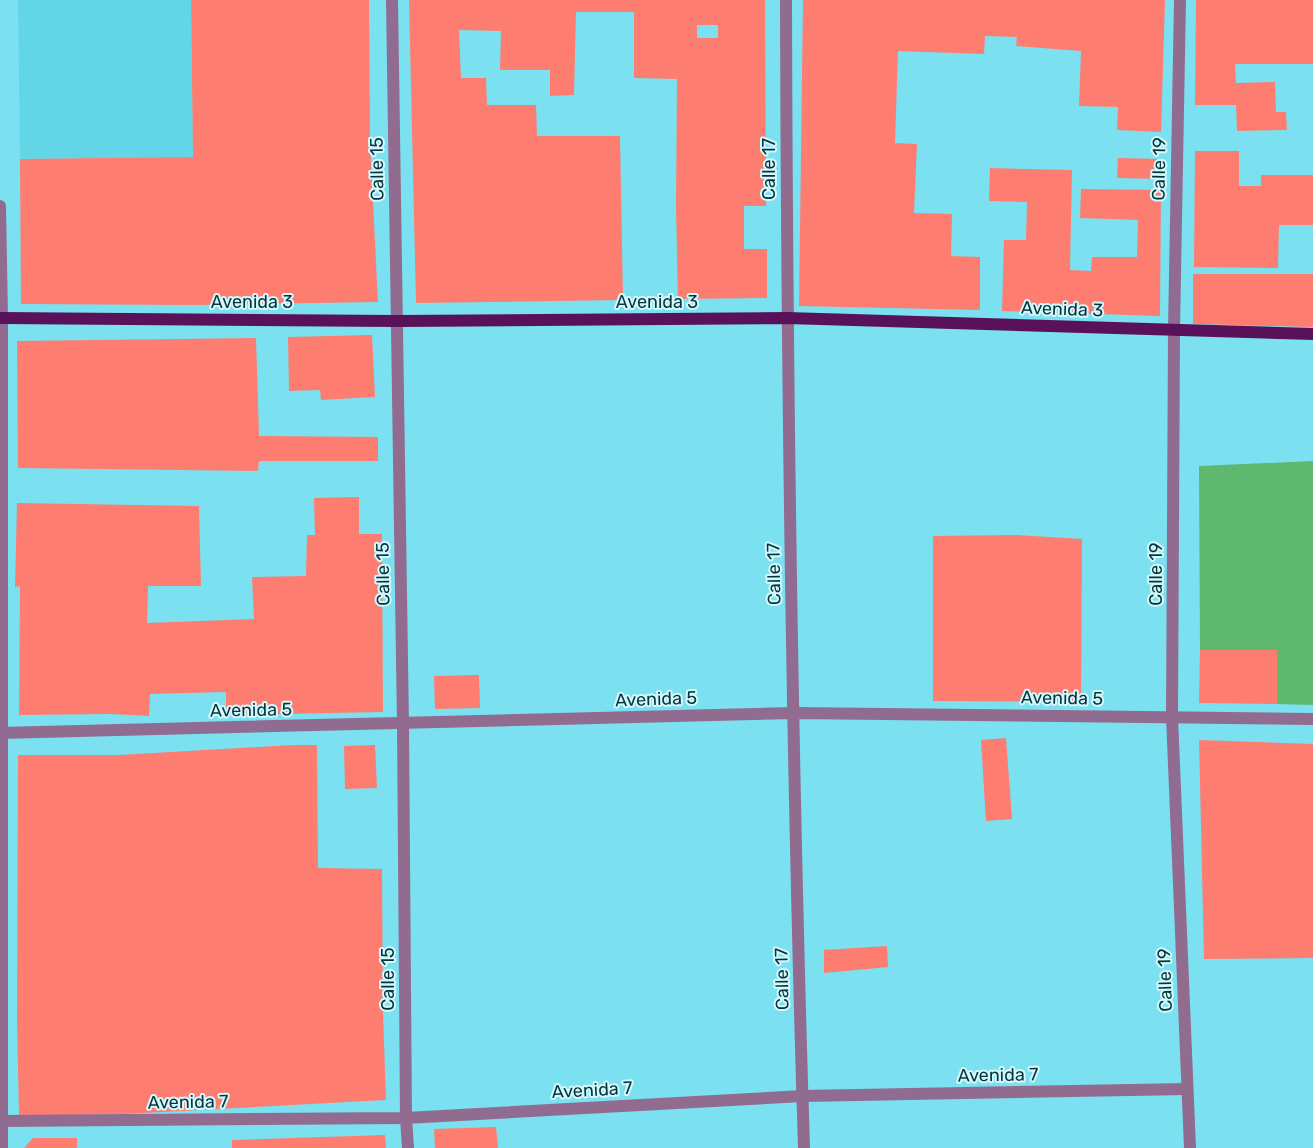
<svg xmlns="http://www.w3.org/2000/svg" width="1313" height="1148" viewBox="0 0 1313 1148" font-family="Rubik,sans-serif">
  <style>
    .built { fill: #62d6e6 }
    .green { fill: #5eb86d }
    .building { fill: #fd7e71; fill-rule: evenodd }
    .lines { fill: none; stroke-linecap: round; stroke-linejoin: round }
    .minor { stroke: #916c90; stroke-width: 12 }
    .major { stroke: #591259; stroke-width: 12 }
    .labels { text-anchor: middle; dominant-baseline: central; stroke-width: 4; stroke-linejoin: round; paint-order: stroke }
    .street-label { font-size: 18px; fill: #05353b; stroke: #d3f8fd }
  </style>
  <rect width="100%" height="100%" fill="#7be1f0"/>
  <path class="built" d="M18,0H191L193,157L20,159Z"/>
  <path class="green" d="M1313,461V705L1277,704V650H1200L1199,466Z"/>
  <g class="building">
    <path d="M191,0H369L370,141L378,302L193,305L21,304L20,159L193,157Z"/>
    <path d="M409,0H765L766,206H744V249H767V298L678,299L676,207L677,79L634,78V12H576L574,95L550,96V70H500L501,31L459,30L461,78H486L487,105H536L537,136H620L623,300L416,303ZM697,25H718V38H697Z"/>
    <path d="M803,0H1165L1161,132L1117,130L1118,107L1079,106L1081,51L1016,46L1017,37L985,36L984,54L898,51L895,143L917,144L914,213L952,214L951,256L980,257V310L799,306Z"/>
    <path d="M1196,0H1313V64H1235L1236,83L1275,82L1276,112H1286L1287,130L1237,131L1236,105H1195Z"/>
    <path d="M1195,151H1239V186H1261V175H1313V225H1279L1278,268L1194,267Z"/>
    <path d="M1118,158L1161,159L1160,179L1117,178Z"/>
    <path d="M990,168L1072,170L1070,270L1091,271L1092,257H1137L1138,220L1080,218L1081,189L1161,190L1160,316L1002,311L1004,240H1026L1027,202L989,201Z"/>
    <path d="M1193,274H1313V327L1193,324Z"/>
    <path d="M372,335L375,397L321,400L320,390L289,391L288,337Z"/>
    <path d="M256,338L259,436L378,437V461H259L258,471L18,468L17,341Z"/>
    <path d="M359,497V534H382L383,712L226,715V692L150,694L149,716L111,714L19,715L20,586L15,587L17,503L199,506L201,586H148L147,623L254,619L252,577L306,576L307,535H315L314,498Z"/>
    <path d="M1017,535L1082,539L1081,702L933,701V536Z"/>
    <path d="M1200,650H1277V704L1199,703Z"/>
    <path d="M479,675L480,708L435,709L434,676Z"/>
    <path d="M1006,738L1012,819L986,821L981,740Z"/>
    <path d="M1199,740L1313,744V958L1204,959Z"/>
    <path d="M292,745H317L318,868L382,869L383,1012L386,1100L125,1114L19,1116L17,1020L18,755H119Z"/>
    <path d="M375,745L377,788L345,789L344,746Z"/>
    <path d="M887,946L888,967L824,973V950Z"/>
    <path d="M496,1127L498,1148H435L434,1129Z"/>
    <path d="M385,1135L386,1148H232V1140Z"/>
    <path d="M33,1138H77V1148H24Z"/>
  </g>
  <g class="lines">
    <g class="minor">
      <path d="M392,0L403,724L406,1118L408,1148"/>
      <path d="M786,0C787,383 792,765 804,1148"/>
      <path d="M1180,0L1174,330L1172,717L1190,1148"/>
      <path d="M0,206L2,318V1148"/>
      <path d="M0,733L794,713L1313,719"/>
      <path d="M0,1121L406,1118L803,1096L1187,1089"/>
    </g>
    <path class="major" d="M0,318L397,321L787,318L1313,334"/>
  </g>
  <g class="labels">
    <g class="street-label">
      <text transform="translate(377 169) rotate(-91)">Calle 15</text>
      <text transform="translate(769 169) rotate(-90)">Calle 17</text>
      <text transform="translate(1159 169) rotate(-89)">Calle 19</text>
      <text x="252" y="302">Avenida 3</text>
      <text x="657" y="302">Avenida 3</text>
      <text transform="translate(1062 309) rotate(2)">Avenida 3</text>
      <text transform="translate(383 574) rotate(-91)">Calle 15</text>
      <text transform="translate(774 574) rotate(-91)">Calle 17</text>
      <text transform="translate(1156 574) rotate(-90)">Calle 19</text>
      <text transform="translate(1062 698) rotate(1)">Avenida 5</text>
      <text transform="translate(656 699) rotate(-2)">Avenida 5</text>
      <text transform="translate(251 710) rotate(-1)">Avenida 5</text>
      <text transform="translate(388 979) rotate(-90)">Calle 15</text>
      <text transform="translate(782 979) rotate(-91)">Calle 17</text>
      <text transform="translate(1165 980) rotate(-92)">Calle 19</text>
      <text transform="translate(998 1075) rotate(-1)">Avenida 7</text>
      <text transform="translate(592 1090) rotate(-3)">Avenida 7</text>
      <text transform="translate(188 1102) rotate(-1)">Avenida 7</text>
    </g>
  </g>
</svg>
